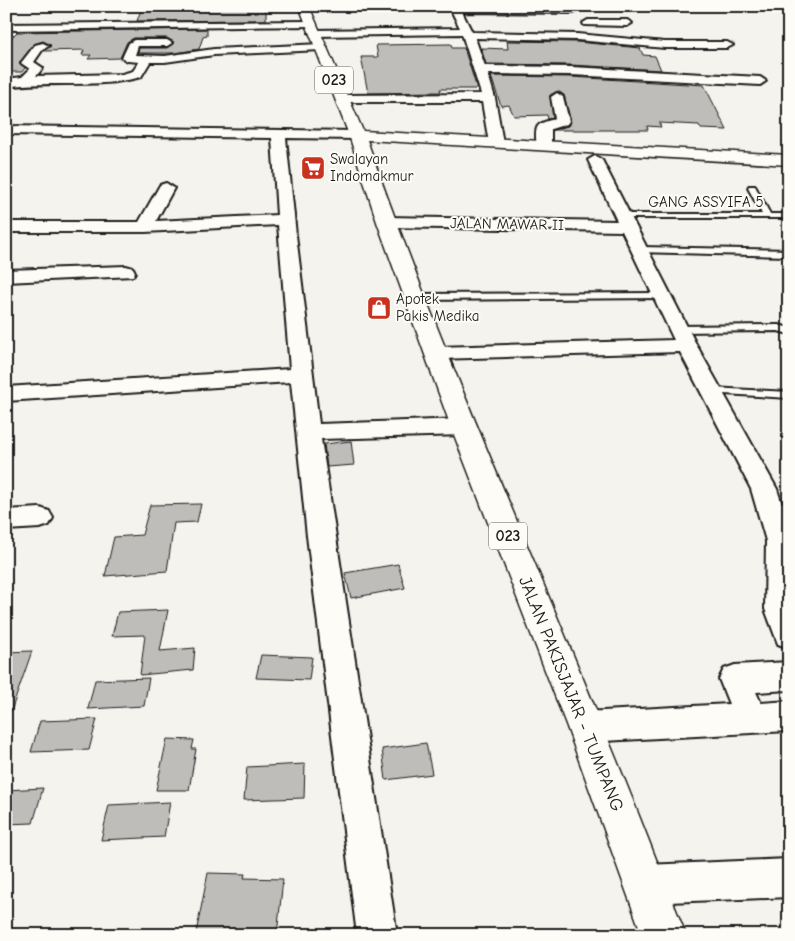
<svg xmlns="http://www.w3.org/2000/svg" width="795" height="941" viewBox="0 0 795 941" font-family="'Comic Neue',sans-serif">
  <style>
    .building { fill: #bebdba; stroke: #1c1c1c }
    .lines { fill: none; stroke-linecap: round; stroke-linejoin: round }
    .service-casing { stroke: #1c1c1c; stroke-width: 4 }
    .minor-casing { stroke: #1c1c1c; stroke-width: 4 }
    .primary-casing { stroke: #1c1c1c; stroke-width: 3 }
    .service { fill: #fdfcf7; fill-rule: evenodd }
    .minor { fill: #fdfcf7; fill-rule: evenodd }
    .primary { fill: #fdfcf7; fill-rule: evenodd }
    .labels { text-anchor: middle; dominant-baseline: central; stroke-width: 4; stroke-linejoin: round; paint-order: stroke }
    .far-poi-label { font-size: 15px; fill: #1c1c1c; stroke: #fdfcf7; text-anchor: start }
    .far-street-label { font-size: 15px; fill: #1c1c1c; stroke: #fdfcf7 }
    .shield { fill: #fdfcf7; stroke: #605f5e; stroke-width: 1 }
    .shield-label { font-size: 16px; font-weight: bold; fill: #1c1c1c }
    .street-label { font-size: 18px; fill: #1c1c1c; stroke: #fdfcf7 }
  </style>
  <rect width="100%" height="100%" fill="#f4f3ee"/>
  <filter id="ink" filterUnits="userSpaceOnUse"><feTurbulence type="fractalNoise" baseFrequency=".02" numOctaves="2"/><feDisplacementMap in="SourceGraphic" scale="10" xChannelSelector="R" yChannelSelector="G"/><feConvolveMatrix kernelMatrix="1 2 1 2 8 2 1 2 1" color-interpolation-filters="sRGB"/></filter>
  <g filter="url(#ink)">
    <g class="building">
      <path d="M266,6V20L137,21L142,7Z"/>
      <path d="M207,29V36L203,37L199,49L176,53H138L139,48H167L174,42L167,38H134L127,42L120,58L88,59L91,55H82L84,50L44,51L51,45L43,41L34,44L20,62L25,68L22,72H6V43L17,32Z"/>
      <path d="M507,41L577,42L640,48L643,55L655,56L661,70L571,65L486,64L481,48L508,49Z"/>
      <path d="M451,44L452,48H464L477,89H440L441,92L368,93L361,57H378L376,45Z"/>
      <path d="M491,76L571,77L704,85L727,130L701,129L699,125L659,123L661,127L647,126L648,130H553L568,126L571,122L564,95L558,91L550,95L553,118L548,119L547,115L514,116L509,105L501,106Z"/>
      <path d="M351,441L354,465L327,467L324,444Z"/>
      <path d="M201,504L197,522L174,523L167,571L105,576L114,537L142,535L150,505Z"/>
      <path d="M398,564L405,588L351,598L345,573Z"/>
      <path d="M168,610L160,651L195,648L193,670L140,675L145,635L112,636L118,612Z"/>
      <path d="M32,651L9,717L6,716V652Z"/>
      <path d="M261,655L312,657L309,680L256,678Z"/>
      <path d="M149,678L144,706L88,709L95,680Z"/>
      <path d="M97,719L89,750L31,752L40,721Z"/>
      <path d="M167,739L194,740L192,749H196L189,790H156Z"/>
      <path d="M426,743L432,774L386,780L382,749Z"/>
      <path d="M305,764L304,798L244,800L247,767Z"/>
      <path d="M43,788L33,823L6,824V790Z"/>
      <path d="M170,802L164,837L101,840L109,805Z"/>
      <path d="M208,873L245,874L244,878L283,879L277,935L196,933Z"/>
    </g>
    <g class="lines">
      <defs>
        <g id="service">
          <path d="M749,186H755L770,214H789V218H623L619,216L623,214H762L748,188Z"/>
          <path d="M640,247L789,250V256L637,252L636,250Z"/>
          <path d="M662,293L667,296L665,298L414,300L409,297L414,294Z"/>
          <path d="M779,325L789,328V334L778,331L678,332L673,329L678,326Z"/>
          <path d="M711,388L789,392V398L707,393L705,391L707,389Z"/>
          <path d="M769,502L789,503V513L764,510L762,507L764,504Z"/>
        </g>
        <g id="minor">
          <path d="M449,6L574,7L579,10L574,13L462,12L472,32L577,34L665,42H727L733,45L727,48H665L577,40L475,38L485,66L571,67L760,77L766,81L760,85L571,75L488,74L495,98L503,143L496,147L489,143L482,102H337L336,99L337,96L342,95L481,94L462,34L314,36L309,33L314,30L460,28Z"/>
          <path d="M588,20H627L632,23L627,26L584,25L583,23Z"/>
          <path d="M311,21L316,24L315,26L6,30V24Z"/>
          <path d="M134,40H167L172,43L167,46H138L135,55L165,56L214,49L321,44L327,47L321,50L214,55L165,62H150L141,77C98,89 51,80 6,87V79L22,77L30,69L21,63L35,45L43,43L49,46L43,49L34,62L43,68L36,76L122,74L133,71L139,62L128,61L122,58L129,43Z"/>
          <path d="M557,93L563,97L569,121L567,124L551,129V146L549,149H539C536,145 534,129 539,125C542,122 551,120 555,119L551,97Z"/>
          <path d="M6,126L357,131L364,135L357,139L286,138L296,235L319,424L464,419L472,422L476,427L472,432L464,435L321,439L397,935H357L307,536L291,382L6,401V387L290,369L278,225L145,232H6V222H139L160,185L166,183L174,188L156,221L277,215L272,138L6,134Z"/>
          <path d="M595,156L602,160L697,346L777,489L789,526V648L778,644L765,609L766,541L751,489L680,352L436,359L429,357L425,353L429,349L436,347L674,340L622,231L386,227L380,226L378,222L380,218L386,217L617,221L588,160Z"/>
          <path d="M126,266L133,268L135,272L133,276L6,282V270Z"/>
          <path d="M40,508L49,511L53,518L49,525L40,528L6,530V510Z"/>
          <path d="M789,662V690L756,692L761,703L789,701V731L585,742L573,738L568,727L573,716L585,712L729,704L719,679L724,669L735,665Z"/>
          <path d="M789,859V897L645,903L631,898L626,884L631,870L645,865Z"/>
        </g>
        <path id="primary" d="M299,6H309L363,131L789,155V165L367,140C436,339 523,532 603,727C632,796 658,865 686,935H642L567,727L451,427L377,222L349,135Z"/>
      </defs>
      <use href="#service" class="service-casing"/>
      <use href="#minor" class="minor-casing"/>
      <use href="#primary" class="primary-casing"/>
      <use href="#service" class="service"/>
      <use href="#minor" class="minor"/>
      <use href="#primary" class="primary"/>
    </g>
  </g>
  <defs>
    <symbol id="supermarket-square" viewBox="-11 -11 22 22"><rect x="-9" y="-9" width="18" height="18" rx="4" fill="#c8321e" stroke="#fdfcf7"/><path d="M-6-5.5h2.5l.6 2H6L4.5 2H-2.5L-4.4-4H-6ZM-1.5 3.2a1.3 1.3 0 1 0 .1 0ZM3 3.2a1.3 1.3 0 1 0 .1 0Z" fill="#fff"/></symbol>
    <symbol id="shop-square" viewBox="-11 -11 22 22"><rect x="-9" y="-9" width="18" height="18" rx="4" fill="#c8321e" stroke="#fdfcf7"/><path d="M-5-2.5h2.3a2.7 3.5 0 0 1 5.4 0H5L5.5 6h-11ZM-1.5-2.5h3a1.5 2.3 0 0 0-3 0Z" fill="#fff"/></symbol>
  </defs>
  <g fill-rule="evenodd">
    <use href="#supermarket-square" x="299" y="154" width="28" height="28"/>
    <use href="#shop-square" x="365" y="294" width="28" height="28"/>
  </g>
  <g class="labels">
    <g class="far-poi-label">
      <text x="330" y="159">Swalayan<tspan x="330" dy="17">Indomakmur</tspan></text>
      <text x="396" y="299">Apotek<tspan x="396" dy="17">Pakis Medika</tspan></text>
    </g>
    <g class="far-street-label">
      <text x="706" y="202">GANG ASSYIFA 5</text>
      <text transform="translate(507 224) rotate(1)">JALAN MAWAR II</text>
    </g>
    <g class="shield">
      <rect x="315" y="66.5" width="38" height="27" rx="4"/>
      <rect x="489" y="522.5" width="38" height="27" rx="4"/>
    </g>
    <g class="shield-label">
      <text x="334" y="80">023</text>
      <text x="508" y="536">023</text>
    </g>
    <g class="street-label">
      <text transform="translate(571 694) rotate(68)">JALAN PAKISJAJAR - TUMPANG</text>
    </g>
  </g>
  <rect width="795" height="941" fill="none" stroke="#fdfcf7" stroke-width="25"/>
  <rect x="12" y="12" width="770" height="916" fill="none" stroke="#1c1c1c" stroke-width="2" filter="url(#ink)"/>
</svg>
